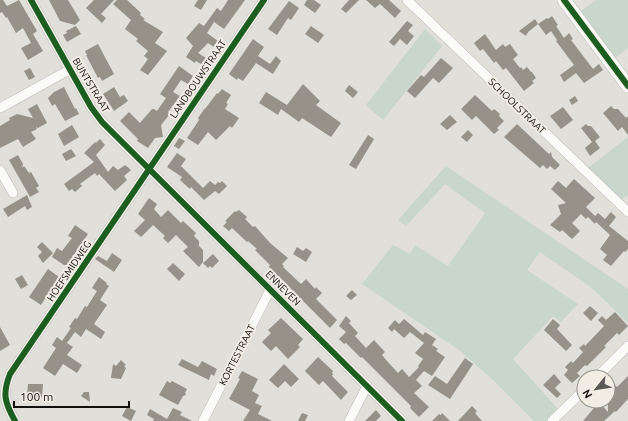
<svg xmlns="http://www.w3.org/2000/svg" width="628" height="421" viewBox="0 0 628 421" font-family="Ubuntu,sans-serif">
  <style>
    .green { fill: #c8d6cb }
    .building { fill: #96928a }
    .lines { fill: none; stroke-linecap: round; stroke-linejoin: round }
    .minor-casing { stroke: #bcbbb7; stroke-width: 10 }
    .secondary-casing { stroke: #bcbbb7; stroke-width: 14 }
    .minor { stroke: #fafaf9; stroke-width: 9 }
    .secondary { stroke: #fafaf9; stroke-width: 13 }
    .cycleway-casing { stroke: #f1ede4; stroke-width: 8 }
    .cycleway { stroke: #1b5e20; stroke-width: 6 }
    .labels { text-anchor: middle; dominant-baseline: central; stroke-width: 4; stroke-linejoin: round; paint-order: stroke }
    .street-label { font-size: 10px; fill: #12100d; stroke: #f1ede4 }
  </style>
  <rect width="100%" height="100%" fill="#e1dfda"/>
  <g class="green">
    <path d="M596,0H628V48L615,58L581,11Z"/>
    <path d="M425,29L442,46L383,120L366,105Z"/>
    <path d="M628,137V195L621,200L588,168Z"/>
    <path d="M446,166L628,289V323L592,288L540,252L527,270L578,304L561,322L553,316L513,359L558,409L547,421H534L493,380L459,350L362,284L393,245L410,254L415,245L448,266L485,213L445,184L406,226L398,220Z"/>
  </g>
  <g class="building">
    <path d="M0,0H3L7,6L19,0L37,31L33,34L43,51L28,60L21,48L31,43L23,28L16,33L7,17L6,18L2,12L0,13Z"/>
    <path d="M49,0H68L80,20L75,25L60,21Z"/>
    <path d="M94,0H114L101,14L106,18L102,23L86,8Z"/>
    <path d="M117,0H127L141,13L140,15L145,19L143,20L163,32L155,43L167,51L148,75L140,70L148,59L144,56L148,51L136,41L138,39L125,29L131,20L113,4Z"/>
    <path d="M198,0H207L201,10L194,6Z"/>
    <path d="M228,0H245L224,29L214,22L207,33L218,41L214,47L208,43L198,53L206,58L201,64L196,61L195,63L186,57L193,46L186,38L199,23L204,26L217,8L221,11Z"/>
    <path d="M307,0H314L321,5L315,13L304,5Z"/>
    <path d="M349,0H359L346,13L341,9Z"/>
    <path d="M366,0H389L401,11L395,18L380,4L375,8Z"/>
    <path d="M289,1L299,8L291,20L288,18L277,35L268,29Z"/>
    <path d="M552,16L558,25L556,26L564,38L569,33L573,39L571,40L593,69L599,64L603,70L584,83L576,73L564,82L560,75L574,65L556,41L557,40L551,31L546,35L538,24L528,32L526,36L519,31L535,19L538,24L547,18L548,19Z"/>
    <path d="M407,21L413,25L408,31L414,36L407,45L400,39L394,46L389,42Z"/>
    <path d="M76,26L81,34L67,42L63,35L67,33L66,31Z"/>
    <path d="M311,26L324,35L318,43L305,34Z"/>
    <path d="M485,34L496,50L503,44L505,47L510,44L518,55L513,59L520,68L521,67L523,70L527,67L531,72H532L536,78L532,81L534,83L524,91L506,68L503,70L496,61L494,63L483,49L480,51L474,43Z"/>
    <path d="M253,39L264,47L258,56L270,64L276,56L281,61L273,74L256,63L243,81L238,78L237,80L229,74Z"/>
    <path d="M98,44L114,74L102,81L100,77L98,78L86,55H87L85,51Z"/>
    <path d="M441,58L453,68L439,83L433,78L415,98L407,91L421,75L424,77Z"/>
    <path d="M179,66L193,76L188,84L181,80L173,92L180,96L168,112L170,114L161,125L163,137L155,138L148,148L137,141L138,139L120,121L129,112L140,123L152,109H154L157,111L166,98L160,94Z"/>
    <path d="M30,68L35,77L29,80L24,71Z"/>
    <path d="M303,84L320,101L316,105L341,123L331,137L302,118L299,122L281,109L278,115L259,103L266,92L287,105Z"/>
    <path d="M349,85L358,92L353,98L345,91Z"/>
    <path d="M64,87L75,109L76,108L79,114L65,121L55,104L52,106L48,98L54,92Z"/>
    <path d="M114,87L120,97L124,95L128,101L114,111L103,94Z"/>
    <path d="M222,89L231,95L226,103L228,104L225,109L239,118L232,128L230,126L216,140L208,132L198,145L187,138L199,120L198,118L205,108V109L217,93L218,94Z"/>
    <path d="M475,95L492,111L494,109L500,114L499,116L504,121L497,128L499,130L494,134L476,116L472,120L461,109Z"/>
    <path d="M575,96L578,101L572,105L569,100Z"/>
    <path d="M37,104L47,123L38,128L36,127L37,129L31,132L36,139L23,147L18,139L0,148V126L10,120L9,118L17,114L33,118L28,109Z"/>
    <path d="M611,106L614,109H618L626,118L628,116V135L622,127L618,131L603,113Z"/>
    <path d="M563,107L573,120L561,129L550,116Z"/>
    <path d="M450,115L457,122L447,130L440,124Z"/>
    <path d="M517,124L549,154L551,152L552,157L560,165L555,170L550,166L547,169L543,165L540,168L504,137Z"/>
    <path d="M586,124L588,126H591L600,137L595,141L600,148L590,156L585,148L592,142L581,128Z"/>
    <path d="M72,125L79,137L64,146L58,134Z"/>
    <path d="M468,130L473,135L467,142L461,137Z"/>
    <path d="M368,135L374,139L356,169L349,165Z"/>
    <path d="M179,138L185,141L179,149L174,146Z"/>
    <path d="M100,139L105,145L96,155L108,172L113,166L118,170L125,165L131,170L124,176L127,180L115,191L99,174L97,176L95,173L80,184L82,186L75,192L72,189L69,191L64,184L94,162L84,153L95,142L96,143Z"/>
    <path d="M71,149L76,156L66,161L62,154Z"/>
    <path d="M177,153L186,159L181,166L203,188L210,181L215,185L218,182L220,183L222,181L227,186L219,194L215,191L204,200L191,187L190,189L180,180L182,177L167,167Z"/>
    <path d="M18,155L23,164L22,168L24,166L29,173L31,172L39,186L36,188L39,192L30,197L9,160Z"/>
    <path d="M574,179L595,198L586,207L595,216L598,213L605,219L611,212L616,217L609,226L628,241V249L625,252L624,251L611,266L603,260L607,255L600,249L610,235L596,222L595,224L588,217L586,219L581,214L572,223L580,231L572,239L562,230L560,232L550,225L561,214L558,205L566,203L551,189L558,181L566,188Z"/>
    <path d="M27,195L32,207L27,210L25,206L8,217L3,209Z"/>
    <path d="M149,198L157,204L154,209L161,217L168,210L181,223L183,221L196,233L194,236L199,241V246L203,250V262L199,267L183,251L188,247L176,235L168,243L163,238L165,236L153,225L141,237L134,231L145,220L138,214Z"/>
    <path d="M239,210L247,217L245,219L253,227L255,226L270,243L288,258L282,264L284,266L283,267L301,284L306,279L315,289L316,287L322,293L316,299L337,320L330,328L280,278L279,279L274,275L269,267L270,265L255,250L257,249L248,241L247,242L232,228L229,231L223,226L227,222L225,221L235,211L236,212Z"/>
    <path d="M75,225L88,234L67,265H64L52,257L57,248L62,251L72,238L68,236Z"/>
    <path d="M42,242L53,253L43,263L38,256L42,252L37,247Z"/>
    <path d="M297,247L303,251L306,248L312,252L306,262L293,254Z"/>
    <path d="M112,253L122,260L114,272L95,259L98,256L107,261Z"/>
    <path d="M213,254L219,261L212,268L210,266L208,268L203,263Z"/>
    <path d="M173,263L185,274L179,281L167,269Z"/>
    <path d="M48,269L59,277L41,305L29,297Z"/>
    <path d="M22,275L28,285L21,289L15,279Z"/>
    <path d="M99,277L107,283L106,284L109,286L100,300L107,305L94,324L105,332L101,339L86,329L81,337L75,332L67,343L73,347L67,355L82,365L77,373L63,364L55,376L43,368L56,348L52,345L57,337L62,341L71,328L69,327L75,318L77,319L85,306L87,307L97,291L92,288Z"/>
    <path d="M352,290L357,295L351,300L346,296Z"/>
    <path d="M590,306L598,313L591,321L583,313Z"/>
    <path d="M615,312L628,326L619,335L617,333L604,346L606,347L587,366L585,365L577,373L580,376L572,383L564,375L568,370L565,367L571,361L573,363L583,352L579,348L584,344L585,346L604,326L598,320L602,316L606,320Z"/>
    <path d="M346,316L351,321L349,323L358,333L355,336L366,348L374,340L385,352L382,355L387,361L398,373L402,369L409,377L419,367L418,366L423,359L415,353L424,343L410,332L404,338L394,329L392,332L388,328L395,320L399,324L404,319L423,335L425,332L436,339L432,345L438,349L436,351L445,357L432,376L424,371L416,380L422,386L414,393L429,407L419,417L410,408L411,406L362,357L361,358L346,343L344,344L339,339L346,332L339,326Z"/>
    <path d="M281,318L303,339L298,345L300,347L288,359L276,346L271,351L262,342L271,333L268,330Z"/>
    <path d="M553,319L560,325L557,329L572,345L566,351L544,330Z"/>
    <path d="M0,327L10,345L0,351Z"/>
    <path d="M318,357L333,371L332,373L333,374L332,376L348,392L341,400L323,381L319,385L305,371Z"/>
    <path d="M465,358L473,364L450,399L428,385L435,376L447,384Z"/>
    <path d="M182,359L198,367L202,361L217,369L214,376L211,374L209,380L178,365Z"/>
    <path d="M121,360L126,365L124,366L126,368L121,379L111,378L113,364L116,366Z"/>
    <path d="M284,364L299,379L291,387L285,381L278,388L269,380Z"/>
    <path d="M242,371L258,379L252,391L259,395L255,403L262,406L258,414L272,421H243L250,410L229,399L240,379L238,378Z"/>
    <path d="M554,374L561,382L555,388L561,394L557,398L543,385Z"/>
    <path d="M628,376V399L616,412L615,411L604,421H583L599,402L608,412V396L612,392L610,390L615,385L617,387Z"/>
    <path d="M167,381L170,383L172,381L187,389L185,393L186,395L183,396L178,405L159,395Z"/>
    <path d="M28,384H43L42,397H27Z"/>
    <path d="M84,392H89L90,402L81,396Z"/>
    <path d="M472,406L477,411L475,413L482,421H458Z"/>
    <path d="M127,407L136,411L131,421L122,416Z"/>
    <path d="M173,408L182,412L180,415L192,421H153L154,419L147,415L150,409L167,419Z"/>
    <path d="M376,410L381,416L376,421H365Z"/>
    <path d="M302,413L308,415L305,421H298Z"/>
    <path d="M442,413L450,421H432L439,414L441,415Z"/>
  </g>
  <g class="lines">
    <defs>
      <g id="minor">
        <path d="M31,0L91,107L102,122L402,421"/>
        <path d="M407,0L628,212"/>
        <path d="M0,108L69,70"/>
        <path d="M0,170L13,193"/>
        <path d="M597,377L628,346"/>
        <path d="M15,421C5,403 2,394 10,374L264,0"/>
        <path d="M203,421L270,290"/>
        <path d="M349,421L367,386"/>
        <path d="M552,421L584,390"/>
      </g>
      <path id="secondary" d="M564,0L628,86"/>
    </defs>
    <use href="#minor" class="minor-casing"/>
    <use href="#secondary" class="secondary-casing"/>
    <use href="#minor" class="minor"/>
    <use href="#secondary" class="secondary"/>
    <defs>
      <g id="cycleway">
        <path d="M31,0L91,107L102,122L402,421"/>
        <path d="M564,0L628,86"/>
        <path d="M15,421C5,403 2,394 10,374L264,0"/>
      </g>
    </defs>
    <use href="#cycleway" class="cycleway-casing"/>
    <use href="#cycleway" class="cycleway"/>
  </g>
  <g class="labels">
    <g class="street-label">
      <text transform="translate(198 79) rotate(-56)">LANDBOUWSTRAAT</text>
      <text transform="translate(91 85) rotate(59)">BUNTSTRAAT</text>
      <text transform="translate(517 106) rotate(44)">SCHOOLSTRAAT</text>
      <text transform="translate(69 271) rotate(-56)">HOEFSMIDWEG</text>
      <text transform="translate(283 288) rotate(45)">ENNEVEN</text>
      <text transform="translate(237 355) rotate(-63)">KORTESTRAAT</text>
    </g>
  </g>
  <g transform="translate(596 389) rotate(240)"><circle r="19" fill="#f1ede4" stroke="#98958e"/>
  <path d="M0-3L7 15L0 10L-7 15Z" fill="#5a5855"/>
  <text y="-6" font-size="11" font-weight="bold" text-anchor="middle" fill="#12100d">N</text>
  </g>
  <path d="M14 401v6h115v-6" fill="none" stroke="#12100d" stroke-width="2"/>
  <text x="20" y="401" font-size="12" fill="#12100d" stroke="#f1ede4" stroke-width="3" paint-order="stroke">100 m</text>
</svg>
